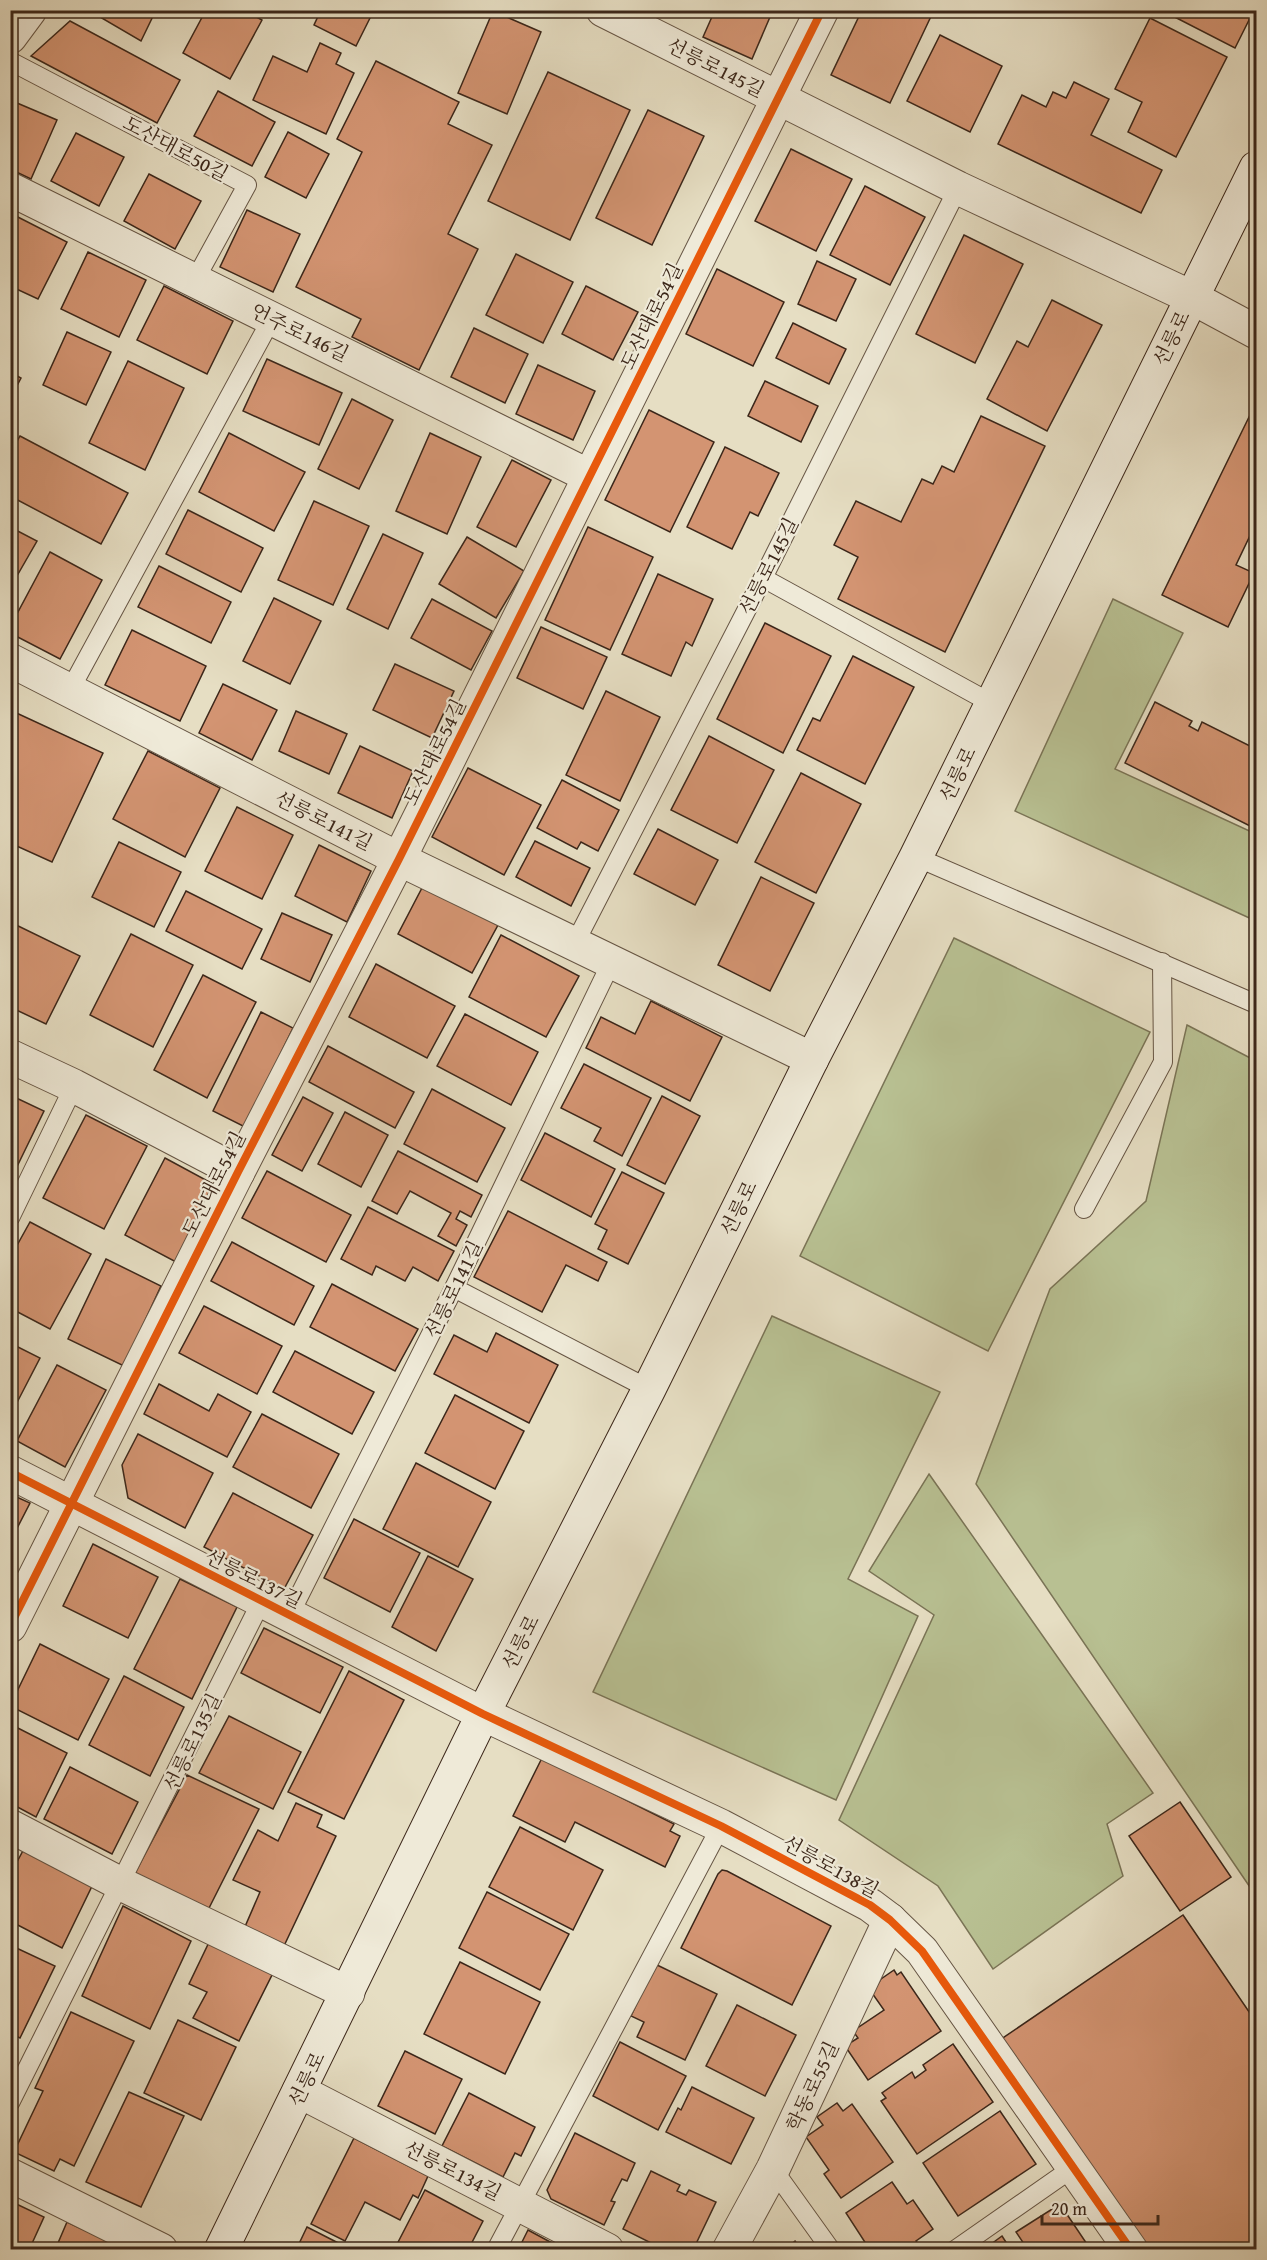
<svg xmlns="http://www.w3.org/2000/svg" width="1267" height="2260" viewBox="0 0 1267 2260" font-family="'Gentium Book Plus','Noto Serif KR',serif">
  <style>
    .green { fill: #b8c092; stroke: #7a7456; stroke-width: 1.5 }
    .building { fill: #d39472; stroke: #3c271a; stroke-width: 1.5 }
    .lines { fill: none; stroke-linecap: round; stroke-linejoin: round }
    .lane-casing { stroke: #654; stroke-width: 20 }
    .street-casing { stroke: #654; stroke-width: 35 }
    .secondary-casing { stroke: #3c271a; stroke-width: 35 }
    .lane { stroke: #efead8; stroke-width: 18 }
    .street { stroke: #efead8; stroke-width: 33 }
    .secondary { stroke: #efead8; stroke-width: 33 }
    .cycleway-casing { stroke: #efead8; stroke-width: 11 }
    .cycleway { stroke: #e8590c; stroke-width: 8 }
    .labels { text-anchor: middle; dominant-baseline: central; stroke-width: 4.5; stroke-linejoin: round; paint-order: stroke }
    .street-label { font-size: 20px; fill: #3c271a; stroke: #efead8 }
  </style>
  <rect width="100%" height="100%" fill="#e6dec3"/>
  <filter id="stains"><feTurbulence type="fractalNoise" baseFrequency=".00333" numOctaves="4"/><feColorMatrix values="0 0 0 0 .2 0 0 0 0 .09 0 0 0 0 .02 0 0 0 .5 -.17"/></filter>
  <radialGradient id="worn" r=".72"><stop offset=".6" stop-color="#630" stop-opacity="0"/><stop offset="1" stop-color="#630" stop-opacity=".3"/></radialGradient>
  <g class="green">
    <path d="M1113,599L1183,633L1115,769L1256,834V921L1015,811Z"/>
    <path d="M954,938L1150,1032L988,1351L800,1256Z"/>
    <path d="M1187,1025L1256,1061V1896L976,1484L1050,1289L1146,1201Z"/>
    <path d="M772,1316L940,1392L848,1579L918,1616L836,1800L593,1692Z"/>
    <path d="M929,1474L1153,1793L1107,1824L1123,1876L993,1969L938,1886L839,1820L934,1615L869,1571Z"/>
  </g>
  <g class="building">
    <path d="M88,10H156L141,41Z"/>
    <path d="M206,10H244L262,20L230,79L183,53Z"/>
    <path d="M321,10H374L356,46L314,25Z"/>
    <path d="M715,10H773L752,59L703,37Z"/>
    <path d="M862,10H934L890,103L831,75Z"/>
    <path d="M1161,10H1254L1235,48Z"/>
    <path d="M493,11L541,32L507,114L458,93Z"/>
    <path d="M1150,18L1227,57L1176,157L1128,132L1142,102L1115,89Z"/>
    <path d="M70,21L180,80L157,123L31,56Z"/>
    <path d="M940,35L1002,66L970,132L907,101Z"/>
    <path d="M320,43L341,53L336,64L354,73L326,134L253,100L273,56L307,72Z"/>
    <path d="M376,61L459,102L448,124L492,145L448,234L478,249L419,370L352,337L361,319L296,287L362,152L337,139Z"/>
    <path d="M548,72L630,110L570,240L488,201Z"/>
    <path d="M1074,82L1109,99L1091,135L1162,170L1141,213L998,144L1022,95L1046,107L1053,92L1066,98Z"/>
    <path d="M218,91L275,122L252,166L194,136Z"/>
    <path d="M10,100L57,120L31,179L10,169Z"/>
    <path d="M648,110L704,136L652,245L596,218Z"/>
    <path d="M288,132L329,154L306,198L265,177Z"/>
    <path d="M76,133L124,157L99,206L51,181Z"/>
    <path d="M791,149L852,179L816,251L755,221Z"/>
    <path d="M149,174L201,201L175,249L124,221Z"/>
    <path d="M865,186L925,217L890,285L830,255Z"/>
    <path d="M247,210L300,234L273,292L220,267Z"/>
    <path d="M10,213L67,242L38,299L10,286Z"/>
    <path d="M964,235L1023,264L975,363L916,334Z"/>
    <path d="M88,252L146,280L119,337L61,309Z"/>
    <path d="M516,254L573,282L543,343L486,315Z"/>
    <path d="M817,261L856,279L836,321L798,304Z"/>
    <path d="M717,269L784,302L753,366L686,334Z"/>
    <path d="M164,286L233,321L207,374L137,340Z"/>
    <path d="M586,286L638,312L613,360L562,334Z"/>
    <path d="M1052,300L1102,325L1047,431L987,399L1017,341L1028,347Z"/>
    <path d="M793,323L846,349L829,384L776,358Z"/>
    <path d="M474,328L528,354L505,403L451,377Z"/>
    <path d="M67,332L111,352L86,405L43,385Z"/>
    <path d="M267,359L342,393L319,445L243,411Z"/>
    <path d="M128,361L184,388L145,470L89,443Z"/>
    <path d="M538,365L595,391L573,440L516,414Z"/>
    <path d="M10,372L21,378L10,399Z"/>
    <path d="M765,381L818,406L801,442L748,416Z"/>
    <path d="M352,399L393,420L359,489L318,469Z"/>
    <path d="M649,410L714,442L670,532L605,500Z"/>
    <path d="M1250,415L1256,418V523L1236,565L1254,573L1228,627L1162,595Z"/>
    <path d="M981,416L1045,446L945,652L838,599L858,557L834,545L856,501L901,522L922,479L933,484L942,466L954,472Z"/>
    <path d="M229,433L305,472L274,531L199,492Z"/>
    <path d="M430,433L481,457L447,534L396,511Z"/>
    <path d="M20,436L128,493L101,544L10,496V454Z"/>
    <path d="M725,447L779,473L758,516L750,512L732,549L687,527Z"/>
    <path d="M512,460L551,480L516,547L477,527Z"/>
    <path d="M314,501L369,526L333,605L278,580Z"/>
    <path d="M188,510L263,548L241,592L166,554Z"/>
    <path d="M10,527L37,541L10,588Z"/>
    <path d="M588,527L653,557L610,650L545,620Z"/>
    <path d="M383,534L423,553L388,629L347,609Z"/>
    <path d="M467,537L524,571L496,618L439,584Z"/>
    <path d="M50,552L102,580L60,659L10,633V627Z"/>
    <path d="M159,566L231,602L211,643L138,607Z"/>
    <path d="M658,574L713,599L692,646L686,642L671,676L622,654Z"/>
    <path d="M274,598L321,621L290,684L243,661Z"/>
    <path d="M432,599L492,631L471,670L411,638Z"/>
    <path d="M765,623L831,656L783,753L717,719Z"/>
    <path d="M541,627L607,657L583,709L517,678Z"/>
    <path d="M132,630L206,666L180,721L105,685Z"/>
    <path d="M853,656L914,687L865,784L797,750L813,718L820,721Z"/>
    <path d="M395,664L454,691L432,738L373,710Z"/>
    <path d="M223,684L277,710L252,760L199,733Z"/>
    <path d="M606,691L660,717L620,801L566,775Z"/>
    <path d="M1155,702L1192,721L1189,726L1198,731L1202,722L1256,749V829L1125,763Z"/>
    <path d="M10,710L103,753L52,862L10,843Z"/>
    <path d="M296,711L347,734L329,774L279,751Z"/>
    <path d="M709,736L774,770L737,843L671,810Z"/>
    <path d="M360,746L413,771L392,818L338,793Z"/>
    <path d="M148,751L220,788L185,857L113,819Z"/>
    <path d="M468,768L541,805L504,875L432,837Z"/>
    <path d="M801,773L861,804L816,893L755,862Z"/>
    <path d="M562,780L619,810L598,851L581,842L577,849L537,828Z"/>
    <path d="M237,807L293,835L262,899L205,871Z"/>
    <path d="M658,829L718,860L695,905L634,874Z"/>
    <path d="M535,841L590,868L571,906L516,877Z"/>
    <path d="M119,842L181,872L154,927L92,897Z"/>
    <path d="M319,845L371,871L347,922L295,896Z"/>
    <path d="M761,877L814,903L770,991L718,965Z"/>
    <path d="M423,886L498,925L472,973L398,934Z"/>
    <path d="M186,891L262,929L242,969L166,931Z"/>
    <path d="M282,913L332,935L310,982L261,959Z"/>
    <path d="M10,922L80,956L46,1024L10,1007Z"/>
    <path d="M131,934L193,965L153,1047L90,1015Z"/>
    <path d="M501,935L579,976L546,1037L469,997Z"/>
    <path d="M376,964L455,1006L427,1058L349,1017Z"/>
    <path d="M203,975L256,1002L207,1098L154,1070Z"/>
    <path d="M651,1001L722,1037L690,1101L586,1048L601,1017L635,1034Z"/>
    <path d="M261,1012L293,1028L245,1127L213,1111Z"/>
    <path d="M465,1014L538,1052L511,1105L437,1066Z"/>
    <path d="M328,1046L414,1092L395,1128L309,1082Z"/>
    <path d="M584,1064L651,1098L622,1156L594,1141L601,1128L561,1108Z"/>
    <path d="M432,1089L505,1128L477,1182L404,1144Z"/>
    <path d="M10,1095L44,1111L10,1181Z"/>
    <path d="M662,1096L700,1116L665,1184L627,1165Z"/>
    <path d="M303,1097L333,1113L302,1171L272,1155Z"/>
    <path d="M345,1112L388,1135L361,1187L318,1164Z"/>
    <path d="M86,1115L147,1146L104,1229L43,1198Z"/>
    <path d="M545,1133L615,1169L591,1217L521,1180Z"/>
    <path d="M398,1151L482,1195L471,1217L460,1211L456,1219L467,1225L456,1246L438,1236L451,1213L410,1191L397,1214L372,1201Z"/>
    <path d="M165,1158L217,1186L176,1262L125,1235Z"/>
    <path d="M267,1171L351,1215L326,1262L242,1218Z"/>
    <path d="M622,1172L664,1193L628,1264L598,1249L607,1230L595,1224Z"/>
    <path d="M368,1207L454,1251L438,1281L413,1267L405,1281L376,1266L372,1275L341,1259Z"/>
    <path d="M508,1211L607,1262L598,1281L566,1265L542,1312L474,1277Z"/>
    <path d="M30,1222L91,1254L50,1329L10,1308V1258Z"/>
    <path d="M232,1242L314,1286L294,1325L211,1281Z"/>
    <path d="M106,1259L161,1286L124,1366L68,1339Z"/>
    <path d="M332,1284L418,1329L395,1371L310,1327Z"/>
    <path d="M204,1306L282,1346L257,1394L179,1353Z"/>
    <path d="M496,1333L558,1365L529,1423L434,1374L454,1335L487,1352Z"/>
    <path d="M10,1343L40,1358L10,1416Z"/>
    <path d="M295,1351L374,1392L352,1434L273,1392Z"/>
    <path d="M57,1365L106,1390L65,1467L17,1441Z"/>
    <path d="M159,1384L209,1411L218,1394L251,1412L227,1457L144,1414Z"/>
    <path d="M455,1395L524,1431L495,1489L425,1453Z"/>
    <path d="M262,1414L339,1454L311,1508L233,1467Z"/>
    <path d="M138,1434L213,1473L185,1528L128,1498L122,1465Z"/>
    <path d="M416,1463L491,1502L458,1567L383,1529Z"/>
    <path d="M233,1493L313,1535L284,1589L204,1547Z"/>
    <path d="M10,1494L30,1503L10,1542Z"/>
    <path d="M354,1519L420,1553L390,1612L324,1578Z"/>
    <path d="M93,1544L158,1577L128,1638L63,1606Z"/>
    <path d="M428,1556L473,1579L436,1651L392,1627Z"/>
    <path d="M180,1579L237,1607L192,1699L134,1669Z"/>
    <path d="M264,1628L343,1667L320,1713L241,1673Z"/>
    <path d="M40,1644L109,1679L78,1740L10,1706Z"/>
    <path d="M349,1671L404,1700L344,1819L288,1792Z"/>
    <path d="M124,1676L184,1707L150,1776L89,1745Z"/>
    <path d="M229,1716L301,1752L273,1809L199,1773Z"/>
    <path d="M10,1724L67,1753L36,1817L10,1803Z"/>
    <path d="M542,1758L674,1824L670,1831L680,1836L665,1867L575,1822L565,1842L513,1816Z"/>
    <path d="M70,1767L138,1802L112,1854L44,1819Z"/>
    <path d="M187,1775L259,1809L207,1912L134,1875Z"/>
    <path d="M1180,1802L1231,1877L1180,1911L1129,1836Z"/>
    <path d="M296,1803L322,1815L317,1827L336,1836L283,1948L244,1929L260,1892L233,1880L258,1830L278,1841Z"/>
    <path d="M520,1827L603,1870L573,1930L489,1887Z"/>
    <path d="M25,1847L94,1882L62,1948L10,1921V1875Z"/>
    <path d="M722,1870L727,1871L831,1926L792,2005L681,1948L718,1874Z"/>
    <path d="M487,1892L569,1934L540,1990L459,1948Z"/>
    <path d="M123,1906L191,1941L150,2029L82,1996Z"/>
    <path d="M1183,1915L1256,2022V2250H1136L994,2044Z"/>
    <path d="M213,1934L277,1965L239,2041L193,2018L207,1992L189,1984Z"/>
    <path d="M10,1945L55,1966L20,2038L10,2033Z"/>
    <path d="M460,1962L540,2002L505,2074L424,2034Z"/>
    <path d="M655,1964L717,1994L685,2060L637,2037L644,2022L631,2016Z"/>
    <path d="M894,1970L897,1975L901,1972L941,2031L868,2080L845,2046L858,2038L853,2031L884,2010L872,1993L881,1979Z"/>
    <path d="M737,2005L796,2035L765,2096L706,2066Z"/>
    <path d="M71,2012L134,2041L74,2166L60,2159L54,2171L14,2152L43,2091L35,2088Z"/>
    <path d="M178,2020L236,2047L201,2120L144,2093Z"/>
    <path d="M620,2042L686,2076L658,2130L593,2096Z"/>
    <path d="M953,2044L993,2102L917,2154L881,2101L886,2098L882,2093L912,2072L915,2078L926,2070L923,2065Z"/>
    <path d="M405,2051L462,2079L435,2134L378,2106Z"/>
    <path d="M692,2087L754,2118L731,2164L666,2132L678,2108L681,2110Z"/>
    <path d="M129,2092L184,2116L141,2207L86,2182Z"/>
    <path d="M469,2093L535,2127L521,2156L515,2153L503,2177L442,2146Z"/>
    <path d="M837,2103L843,2111L852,2104L893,2162L841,2198L824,2174L829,2170L806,2137L823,2125L817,2117Z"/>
    <path d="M1000,2111L1036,2164L958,2216L923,2163Z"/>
    <path d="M575,2133L635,2163L627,2181L622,2179L611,2201L615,2202L604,2225L551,2199L547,2190Z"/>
    <path d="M354,2138L428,2176L418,2198L413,2195L400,2220L365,2202L345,2241L311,2224Z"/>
    <path d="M651,2171L680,2185L677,2191L686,2195L689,2190L716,2202L693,2250H665L623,2229Z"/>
    <path d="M892,2182L907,2204L913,2200L933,2229L916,2241L918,2244L909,2250H870L846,2213Z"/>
    <path d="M425,2190L483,2221L468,2250H394Z"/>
    <path d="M10,2201L44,2217L29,2250H10Z"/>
    <path d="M1060,2204L1091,2250H1028L1016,2232Z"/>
    <path d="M67,2222L117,2245L115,2250H55Z"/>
    <path d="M307,2227L352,2250H296Z"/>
    <path d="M528,2230L565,2250H518Z"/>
    <path d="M1002,2236L1011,2250H983Z"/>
    <path d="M795,2241L801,2250H784Z"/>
  </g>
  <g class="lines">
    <defs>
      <g id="lane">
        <path d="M10,61L247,185L195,280"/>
        <path d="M763,578L991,703"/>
        <path d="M70,690L272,318"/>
        <path d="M916,857L1256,1004"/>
        <path d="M575,943L763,578L958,188"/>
        <path d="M1084,1209L1163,1062L1162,962"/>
        <path d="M10,1218L74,1086"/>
        <path d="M454,1288L649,1389"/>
        <path d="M290,1614L454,1288L612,961"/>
        <path d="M10,2103L262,1600"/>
        <path d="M773,2169L831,2250"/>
        <path d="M496,2250L721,1826"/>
        <path d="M955,2250L1074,2167"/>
      </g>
      <g id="street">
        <path d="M603,10L958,188L1191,297L1256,332"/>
        <path d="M10,37L30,10"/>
        <path d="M10,189L589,476"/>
        <path d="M10,660L399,859L812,1059"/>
        <path d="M10,1056L74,1086L238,1172"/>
        <path d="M10,1472L483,1714L721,1826L870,1905L890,1920L922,1951L1131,2250"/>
        <path d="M10,1626L238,1172L399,859L822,10"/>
        <path d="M10,1826L121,1884L348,1993"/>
        <path d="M299,2091L607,2250"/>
        <path d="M10,2175L161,2250"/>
        <path d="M729,2250L773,2169L890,1920"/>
      </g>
      <path id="secondary" d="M221,2250L483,1714L649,1389L812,1059L916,857L1256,168"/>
    </defs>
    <use href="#lane" class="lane-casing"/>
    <use href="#street" class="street-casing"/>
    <use href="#secondary" class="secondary-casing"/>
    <use href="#lane" class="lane"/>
    <use href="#street" class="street"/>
    <use href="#secondary" class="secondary"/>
    <defs>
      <g id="cycleway">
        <path d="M10,1472L483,1714L721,1826L870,1905L890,1920L922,1951L1131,2250"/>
        <path d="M10,1626L238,1172L399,859L822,10"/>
      </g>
    </defs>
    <use href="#cycleway" class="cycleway-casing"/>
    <use href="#cycleway" class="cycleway"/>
  </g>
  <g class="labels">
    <g class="street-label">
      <text transform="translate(716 67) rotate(27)">선릉로145길</text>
      <text transform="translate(176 148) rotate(28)">도산대로50길</text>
      <text transform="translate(651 316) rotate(-64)">도산대로54길</text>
      <text transform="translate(300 332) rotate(26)">언주로146길</text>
      <text transform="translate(1171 338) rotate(-64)">선릉로</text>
      <text transform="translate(768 566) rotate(-63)">선릉로145길</text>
      <text transform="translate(434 752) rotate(-64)">도산대로54길</text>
      <text transform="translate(957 774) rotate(-64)">선릉로</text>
      <text transform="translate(324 820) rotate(27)">선릉로141길</text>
      <text transform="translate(213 1184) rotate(-63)">도산대로54길</text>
      <text transform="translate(738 1208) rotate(-64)">선릉로</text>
      <text transform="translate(453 1289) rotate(-64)">선릉로141길</text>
      <text transform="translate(254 1578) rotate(27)">선릉로137길</text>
      <text transform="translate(520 1642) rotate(-63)">선릉로</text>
      <text transform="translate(192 1742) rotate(-64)">선릉로135길</text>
      <text transform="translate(831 1866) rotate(29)">선릉로138길</text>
      <text transform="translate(306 2079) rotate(-64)">선릉로</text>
      <text transform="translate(812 2086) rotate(-65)">학동로55길</text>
      <text transform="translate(453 2170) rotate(27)">선릉로134길</text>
    </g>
  </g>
  <rect width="1267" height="2260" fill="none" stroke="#e6dec3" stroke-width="36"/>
  <rect x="12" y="12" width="1243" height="2236" fill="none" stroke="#3c271a" stroke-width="3"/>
  <rect x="18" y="18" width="1231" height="2224" fill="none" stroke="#3c271a" stroke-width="1.5"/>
  <path d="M1042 2215v9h116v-9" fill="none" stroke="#3c271a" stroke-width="3"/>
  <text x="1051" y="2215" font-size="18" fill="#3c271a" stroke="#efead8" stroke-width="4.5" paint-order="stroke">20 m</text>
  <rect width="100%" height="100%" filter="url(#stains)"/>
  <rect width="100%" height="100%" fill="url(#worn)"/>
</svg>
